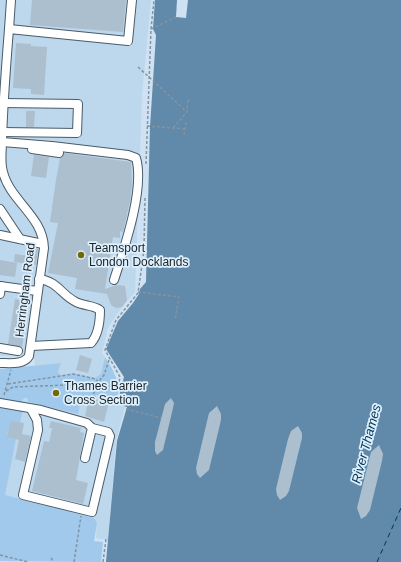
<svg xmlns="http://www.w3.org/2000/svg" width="401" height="562" viewBox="0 0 401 562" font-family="Arial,sans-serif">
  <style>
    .built { fill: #bdd7ed }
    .green { fill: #a0c9eb }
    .water { fill: #6089aa }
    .pier { fill: #cee2f3 }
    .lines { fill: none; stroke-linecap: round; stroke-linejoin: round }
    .ferry { stroke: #003556; stroke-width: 1; stroke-dasharray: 5 4; stroke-linecap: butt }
    .building { fill: #abbfcf }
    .minor-casing { stroke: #4a5b69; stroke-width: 10 }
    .path { stroke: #8493a0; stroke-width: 1.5; stroke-dasharray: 3 2; stroke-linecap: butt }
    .minor { stroke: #fff; stroke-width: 8 }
    .poi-dot { fill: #706a04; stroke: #deeffc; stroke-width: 1.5 }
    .labels { text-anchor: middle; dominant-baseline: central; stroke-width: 3.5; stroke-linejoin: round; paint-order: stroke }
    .poi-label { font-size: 12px; fill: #1b2329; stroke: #deeffc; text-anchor: start }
    .street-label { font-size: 12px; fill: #1b2329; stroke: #deeffc }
    .water-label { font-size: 13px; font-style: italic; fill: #003556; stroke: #deeffc }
  </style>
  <rect width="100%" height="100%" fill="#cee2f3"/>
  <g class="built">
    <path d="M0,0H151L142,95L135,292L119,311L108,328L102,353L105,357L101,374L95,378L73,373L61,375L58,372L61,363L35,366L34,355L0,356Z"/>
    <path d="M82,397L100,399L125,407L116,441L108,540L96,538L97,523L94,518L4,495L16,439L8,437L7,435L10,422H20L24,405L22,402V399H28V402L78,414Z"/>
  </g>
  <path class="green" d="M105,357C114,372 121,382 117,400L95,395L89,399L82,397L78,414L28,402V399L25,398L22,400L24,404L20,423L10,422L7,435L8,437L16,439L5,495L94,518L97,523L94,541L103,542L101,562L0,561V369L61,363L58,372L61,375L73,373L95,378L101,374Z"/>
  <path class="water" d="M155,0H401V562H106L117,441L127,407L117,404L124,377L106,349L118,321L133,303L139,294L140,289L146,282L150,127L156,35L153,29Z"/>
  <path class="pier" d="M177,0H188L186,18L176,17Z"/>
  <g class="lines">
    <path class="ferry" d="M377,562L401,508"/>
  </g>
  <g class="building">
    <path d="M32,0H126L123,32L30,25Z"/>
    <path d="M16,43L31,44V46L47,47L44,95L31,94V89L13,88Z"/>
    <path d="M26,111H35L34,127H26Z"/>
    <path d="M64,153L131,162L132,185L130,201L123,232L120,231V238L113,237L105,289L117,285L125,286L127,300L122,307L116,308L111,305L107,294L75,289L77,278L48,273L58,223L50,222L56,180L60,158Z"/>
    <path d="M34,155L49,157L46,178L31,176Z"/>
    <path d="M29,247L38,249L36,265L14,262L15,254L28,256Z"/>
    <path d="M0,260L17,263L15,277L0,275Z"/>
    <path d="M15,299L29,302L22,347L8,344Z"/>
    <path d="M80,355L92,359L88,373L76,370Z"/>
    <path d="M89,398L109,402L104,422L85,416Z"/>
    <path d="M171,398L174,403L173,408L163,450L157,455L155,451V442L165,404Z"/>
    <path d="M217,406L221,414V420L209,470L200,478L197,474L196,468L209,413Z"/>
    <path d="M10,421L24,423L22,434L31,436L25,462L15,459L19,440L7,437Z"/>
    <path d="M51,421L81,428L80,432L84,433L76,480L88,483L83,504L32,491L44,441L49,442L52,428H49Z"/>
    <path d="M298,426L302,433V438L289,491L286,496L280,500L277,495L276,489L288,439L291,431Z"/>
    <path d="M379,445L383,454L382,461L370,510L366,516L361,519L357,508L371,452Z"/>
  </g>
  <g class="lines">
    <defs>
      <g id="minor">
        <path d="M9,29L11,0"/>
        <path d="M2,132L77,133L78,104L3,103"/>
        <path d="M2,142L52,146L128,155L136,158C145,189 124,249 114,280"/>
        <path d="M32,149L59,153"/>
        <path d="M0,209L20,239"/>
        <path d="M0,235L43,244"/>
        <path d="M0,286L37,291"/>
        <path d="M0,294L1,286"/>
        <path d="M31,346L91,343C99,334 100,321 100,310C93,305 84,306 76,302C60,294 59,282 39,279"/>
        <path d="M0,348L18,351"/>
        <path d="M0,363C10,363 24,365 29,356L44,248C43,216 10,201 3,172C0,162 2,151 2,141C3,104 6,66 9,29L128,41L132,0"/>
        <path d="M0,403L41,410L87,423L92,428L85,458"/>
        <path d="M31,409L37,420L38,430L23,495L92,512L110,436L108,432L92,428"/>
      </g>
    </defs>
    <use href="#minor" class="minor-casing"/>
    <g class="path">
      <path d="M151,29L176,17"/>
      <path d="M138,67L187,112"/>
      <path d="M147,126L185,129"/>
      <path d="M173,128L187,112L188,99L190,100"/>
      <path d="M184,135L186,122"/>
      <path d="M146,164L151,29L154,0"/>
      <path d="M138,292L179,297L175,320"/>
      <path d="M109,360L104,375L96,385L93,396L115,402V404"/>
      <path d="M8,384L73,374L96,379L98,382L118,388L120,377L105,350L116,320L138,293L144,250L145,196"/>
      <path d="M6,391L13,387L67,385L94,391"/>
      <path d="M4,395L11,370"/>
      <path d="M126,409L161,418"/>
      <path d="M0,555L28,562"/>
      <path d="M51,558L54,562"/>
      <path d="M74,562L81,516"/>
      <path d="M103,562L106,539"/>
    </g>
    <use href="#minor" class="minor"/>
  </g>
  <g class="poi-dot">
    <circle cx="81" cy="255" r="4"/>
    <circle cx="56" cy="393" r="4"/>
  </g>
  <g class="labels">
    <g class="poi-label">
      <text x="89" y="248">Teamsport<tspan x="89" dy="14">London Docklands</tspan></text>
      <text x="64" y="386">Thames Barrier<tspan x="64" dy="14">Cross Section</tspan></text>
    </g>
    <g class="street-label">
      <text transform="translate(25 290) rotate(-83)">Herringham Road</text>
    </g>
    <g class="water-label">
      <text transform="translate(366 444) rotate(-75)">River Thames</text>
    </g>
  </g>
</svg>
